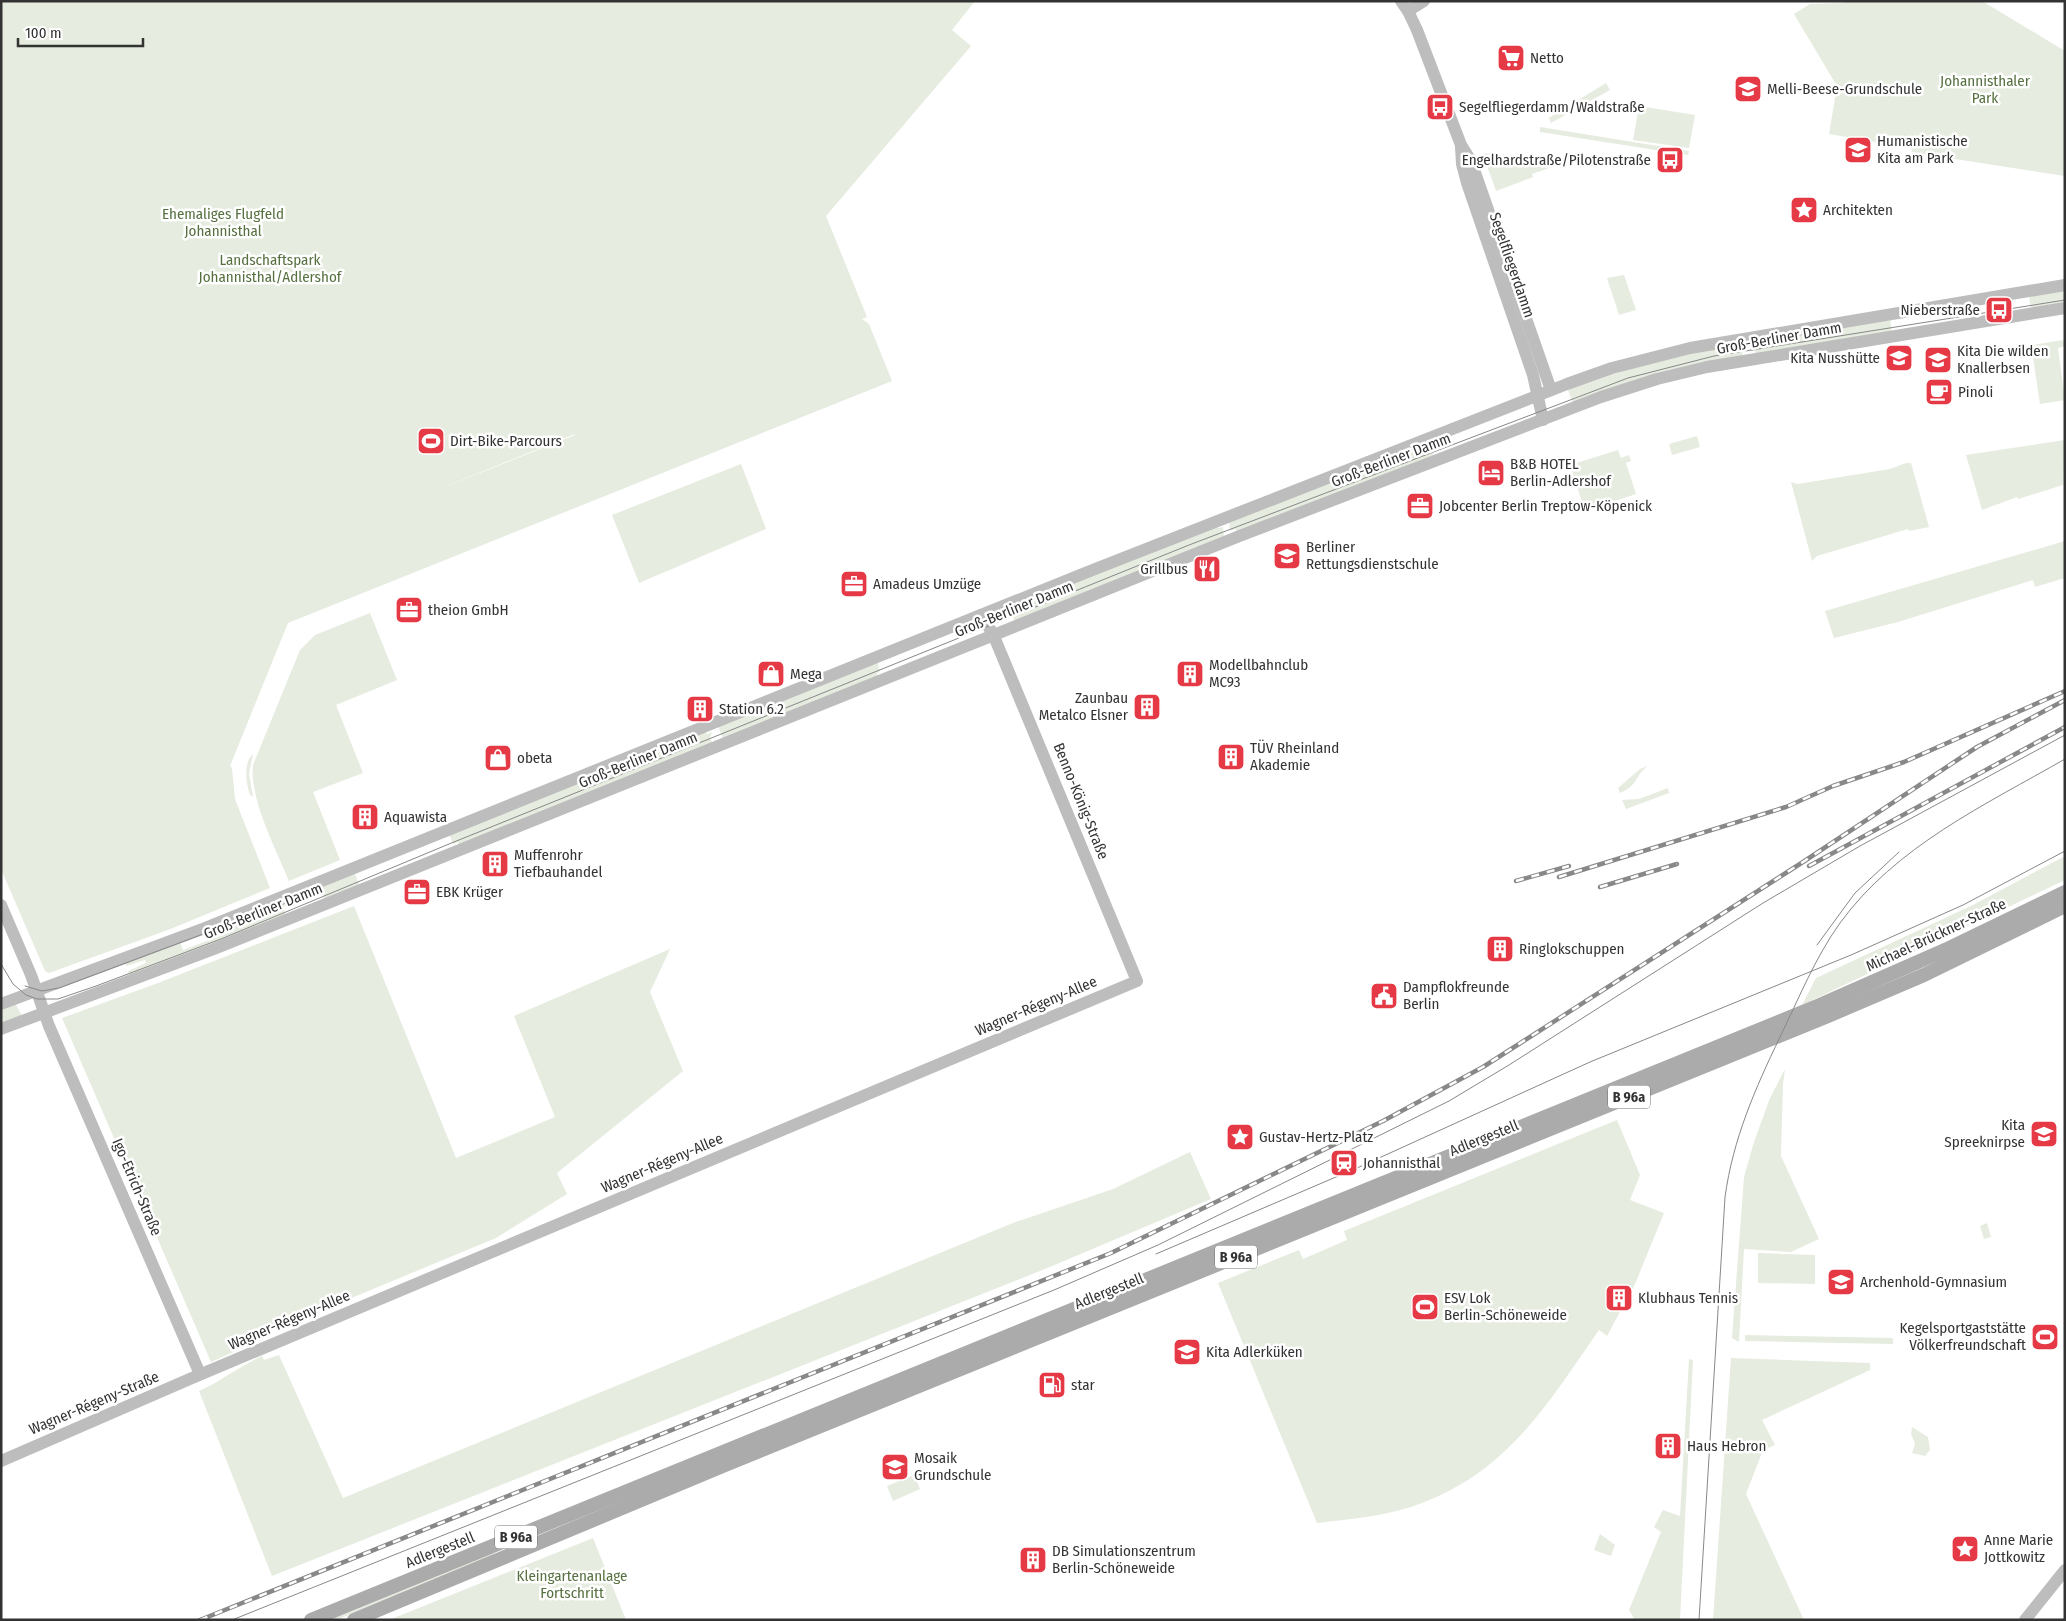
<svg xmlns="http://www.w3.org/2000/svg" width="2066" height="1621" viewBox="0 0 2066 1621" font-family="'Fira Sans Condensed',sans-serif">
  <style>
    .green { fill: #e6ecdf; fill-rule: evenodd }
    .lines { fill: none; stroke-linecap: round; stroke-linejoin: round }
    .secondary { stroke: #bdbdbd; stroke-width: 12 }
    .primary { stroke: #ababab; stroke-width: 14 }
    .tram { stroke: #888; stroke-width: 1 }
    .rail-casing { stroke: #888; stroke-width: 4.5 }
    .rail { stroke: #fff; stroke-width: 2.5; stroke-dasharray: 8; stroke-linecap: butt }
    .labels { text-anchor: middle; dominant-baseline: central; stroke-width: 5; stroke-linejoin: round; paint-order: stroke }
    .shield { fill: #fff; stroke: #707070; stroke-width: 1 }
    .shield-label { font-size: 14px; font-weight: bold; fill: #333 }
    .poi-label { font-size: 15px; fill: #333; stroke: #fff; text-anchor: start }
    .park-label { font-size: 15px; fill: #56703f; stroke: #fff }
    .street-label { font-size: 15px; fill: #333; stroke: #fff }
  </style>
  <rect width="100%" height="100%" fill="#fff"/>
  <g class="green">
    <path d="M1,1H975L952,30L971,46L826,216L867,317L862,319L869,324L892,381L288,623L230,766L232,768L235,799L270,888L168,930L49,973L45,971L1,869ZM575,434V435L427,494Z"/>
    <path d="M1847,1H1982L2065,51V176L1929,155L1912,152V148L1829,134L1837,86L1794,14L1810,4L1843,3Z"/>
    <path d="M1606,83L1610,90L1551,123L1549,118Z"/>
    <path d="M1639,106L1695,115L1689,148L1633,140Z"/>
    <path d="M1540,127L1689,151L1688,155L1540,132Z"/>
    <path d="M1485,154V153L1558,165L1532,174L1533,177L1496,191L1483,154Z"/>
    <path d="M1624,275L1636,310L1619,315L1607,278Z"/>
    <path d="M2065,290V304L2031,310L2029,296Z"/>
    <path d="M1890,318L1892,333L1755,355V351H1750L1752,340Z"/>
    <path d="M2063,340L2065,346L2058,348L2065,400L2040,404L2032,351L2026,352L2025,346Z"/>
    <path d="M1741,342L1742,346H1745L1742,351L1743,357L1573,403L1568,390L1640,365Z"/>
    <path d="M1697,436L1700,447L1672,455L1669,444Z"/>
    <path d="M2065,440L2063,485L2018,499L2017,497L1982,510L1966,455Z"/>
    <path d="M1429,443L1434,456L1237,532L1235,529L1230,531L1229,520Z"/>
    <path d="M1618,450L1621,458L1629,455L1631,461L1626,463L1636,494L1585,511L1570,465Z"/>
    <path d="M1906,463H1911L1929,527L1909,531L1908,529L1817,556L1812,561L1791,482L1798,484L1890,469Z"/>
    <path d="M741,464L766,529L639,583L612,515Z"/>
    <path d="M1216,525L1218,528L1223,527L1224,537L1015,622L1009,608Z"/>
    <path d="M2065,541V578L2035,587L2033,580L1898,622L1834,638L1825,611Z"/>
    <path d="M370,613L397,680L336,705L363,773L313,792L340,860L289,881C276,849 249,798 253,765L300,650L315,635Z"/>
    <path d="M877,661L880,671L877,673L878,676L723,739L718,726Z"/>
    <path d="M705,731L707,734L712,732L710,738L713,744L459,846L458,842L453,844L449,834Z"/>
    <path d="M253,754L249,774L253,797L250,795C246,783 243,763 253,754Z"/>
    <path d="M1648,766C1634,776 1639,785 1620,793L1618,788L1640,769Z"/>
    <path d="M1668,788L1669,793L1626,809L1622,800L1639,799Z"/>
    <path d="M2065,856V880L1802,1005L1816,978L1973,905Z"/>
    <path d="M354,872L360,886L325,900L321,892L283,907L286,915L130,976L128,971L146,963L145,960L126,966L125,962L180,942L183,950L233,931L232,927L223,931L221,926Z"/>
    <path d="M354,906L456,1158L555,1117L514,1016L670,949L650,992L683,1071L557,1173L567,1194L496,1238L255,1338L256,1342L211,1362L62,1018L158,983Z"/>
    <path d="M15,1003L22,1016L1,1024V1008Z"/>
    <path d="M1785,1069L1783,1084L1781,1156L1819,1239L1791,1252L1744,1249L1739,1342L1732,1338L1744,1177L1754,1142L1770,1098Z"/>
    <path d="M1617,1120L1640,1175L1630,1200L1664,1213L1635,1284L1607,1336L1599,1330C1549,1402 1509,1470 1422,1503C1389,1516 1351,1519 1317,1523L1218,1283L1299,1250L1303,1259L1347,1240L1344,1231Z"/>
    <path d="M1190,1152L1211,1199L1045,1269L272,1576L199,1391C221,1381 240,1366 262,1356L264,1360L279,1355L343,1498L1013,1223L1113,1189Z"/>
    <path d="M1987,1223L1991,1237L1984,1239L1980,1226Z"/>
    <path d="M1758,1253L1815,1255V1284L1758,1283Z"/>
    <path d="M1745,1335L1893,1338V1344L1745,1341Z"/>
    <path d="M1731,1358L1870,1363V1370L1762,1420L1775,1445L1763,1450L1746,1494L1804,1620H1713Z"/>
    <path d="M1689,1359L1693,1360L1680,1620H1635L1629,1610L1661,1532L1654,1527L1663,1510L1680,1516Z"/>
    <path d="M1912,1427L1928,1437L1930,1450L1925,1456L1912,1453L1915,1444L1911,1434Z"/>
    <path d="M914,1475L920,1489L893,1501L887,1486Z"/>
    <path d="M1600,1534L1615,1545L1611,1556L1594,1550Z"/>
    <path d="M593,1538L626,1620H389Z"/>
    <path d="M492,1551L495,1555L336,1620H323Z"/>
  </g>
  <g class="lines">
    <g class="secondary">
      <path d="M1401,1L1408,11L1417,30L1461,145L1471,161L1551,390"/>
      <path d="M1408,11L1424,1"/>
      <path d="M1461,147L1462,164L1467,183L1533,375L1543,420"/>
      <path d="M1,905L31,975L49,1026L200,1374"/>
      <path d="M1,1004L205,928L1090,571L1567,384L1612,368L1690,348L2065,285"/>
      <path d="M1,1029L214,949L1237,537L1601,397L1657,379L1707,367L2065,308"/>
      <path d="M1,1461L192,1378L1137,981L993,634L981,615"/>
      <path d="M2025,1620L2065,1570"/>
    </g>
    <g class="primary">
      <path d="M311,1620L1820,1005L1945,950L2065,892"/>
      <path d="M354,1620L725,1465L1828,1016L1924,975L2065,906"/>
    </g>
    <g class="tram">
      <path d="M1817,945L1855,893L1899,852"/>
      <path d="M1,964L13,984L26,995L37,999H58L96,986L221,939L449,844L1189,545L1628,378L1714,356L2065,300"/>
      <path d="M25,986L42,991L59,988L318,891"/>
      <path d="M1156,1254L1357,1168L1590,1062L1851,955L1963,905L2065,851"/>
      <path d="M232,1620L1054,1290L1158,1245L1449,1101L1509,1065L1763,903L1860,846L2065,735"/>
      <path d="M1699,1620L1725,1197C1733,1139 1755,1089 1780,1037C1799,998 1815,958 1840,923C1896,846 1985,805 2065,759"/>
    </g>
    <defs>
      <g id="rail">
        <path d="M1809,866L2065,727"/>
        <path d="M1559,877L1786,807L1833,786L1904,762L2065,691"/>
        <path d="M1516,881L1569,866"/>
        <path d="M1600,887L1677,864"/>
        <path d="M200,1620L1111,1253L1383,1121L1483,1067L1803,862L1977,747L2065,700"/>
      </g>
    </defs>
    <use href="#rail" class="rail-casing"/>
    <use href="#rail" class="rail"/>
  </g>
  <defs>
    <symbol id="supermarket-square" viewBox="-11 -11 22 22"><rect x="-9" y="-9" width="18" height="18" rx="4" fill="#e63946" stroke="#fff"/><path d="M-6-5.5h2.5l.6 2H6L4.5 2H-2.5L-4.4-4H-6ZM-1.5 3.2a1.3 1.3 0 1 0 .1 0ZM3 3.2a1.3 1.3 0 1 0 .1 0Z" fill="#fff"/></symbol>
    <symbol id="school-square" viewBox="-11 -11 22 22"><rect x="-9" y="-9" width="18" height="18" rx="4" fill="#e63946" stroke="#fff"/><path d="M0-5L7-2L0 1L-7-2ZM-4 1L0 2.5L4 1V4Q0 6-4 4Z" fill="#fff"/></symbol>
    <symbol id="bus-square" viewBox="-11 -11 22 22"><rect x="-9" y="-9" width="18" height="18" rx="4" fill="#e63946" stroke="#fff"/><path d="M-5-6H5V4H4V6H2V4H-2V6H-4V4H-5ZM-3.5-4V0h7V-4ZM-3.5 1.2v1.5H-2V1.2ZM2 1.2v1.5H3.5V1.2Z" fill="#fff"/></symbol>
    <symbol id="sight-square" viewBox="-11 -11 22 22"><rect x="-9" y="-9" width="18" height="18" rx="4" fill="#e63946" stroke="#fff"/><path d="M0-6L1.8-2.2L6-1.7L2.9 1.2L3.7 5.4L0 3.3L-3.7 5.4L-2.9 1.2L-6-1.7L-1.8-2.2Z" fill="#fff"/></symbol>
    <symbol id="cafe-square" viewBox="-11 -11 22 22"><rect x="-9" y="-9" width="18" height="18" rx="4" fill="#e63946" stroke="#fff"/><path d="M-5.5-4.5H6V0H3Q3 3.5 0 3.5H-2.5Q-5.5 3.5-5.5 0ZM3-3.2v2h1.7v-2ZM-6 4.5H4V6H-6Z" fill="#fff"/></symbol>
    <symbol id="stadium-square" viewBox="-11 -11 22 22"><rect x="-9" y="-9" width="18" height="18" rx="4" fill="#e63946" stroke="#fff"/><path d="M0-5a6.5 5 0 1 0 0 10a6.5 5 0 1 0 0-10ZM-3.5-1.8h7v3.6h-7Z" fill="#fff"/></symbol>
    <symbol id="hotel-square" viewBox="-11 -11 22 22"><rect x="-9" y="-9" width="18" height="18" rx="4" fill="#e63946" stroke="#fff"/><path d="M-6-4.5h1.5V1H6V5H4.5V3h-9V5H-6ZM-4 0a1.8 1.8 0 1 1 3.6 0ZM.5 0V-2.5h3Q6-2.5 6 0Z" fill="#fff"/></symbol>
    <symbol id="office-square" viewBox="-11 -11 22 22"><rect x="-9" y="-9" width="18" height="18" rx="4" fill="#e63946" stroke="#fff"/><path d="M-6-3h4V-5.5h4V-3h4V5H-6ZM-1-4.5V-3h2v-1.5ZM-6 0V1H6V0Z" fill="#fff"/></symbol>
    <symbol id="restaurant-square" viewBox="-11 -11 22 22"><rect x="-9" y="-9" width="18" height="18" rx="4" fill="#e63946" stroke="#fff"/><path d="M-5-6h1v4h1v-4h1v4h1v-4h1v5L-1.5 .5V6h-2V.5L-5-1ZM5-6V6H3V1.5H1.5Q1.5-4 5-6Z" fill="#fff"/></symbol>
    <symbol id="shop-square" viewBox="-11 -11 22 22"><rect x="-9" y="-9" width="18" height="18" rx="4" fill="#e63946" stroke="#fff"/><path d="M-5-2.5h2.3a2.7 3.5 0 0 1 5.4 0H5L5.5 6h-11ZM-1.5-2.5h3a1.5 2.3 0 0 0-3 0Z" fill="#fff"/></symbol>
    <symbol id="building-square" viewBox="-11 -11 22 22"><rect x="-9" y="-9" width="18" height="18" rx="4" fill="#e63946" stroke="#fff"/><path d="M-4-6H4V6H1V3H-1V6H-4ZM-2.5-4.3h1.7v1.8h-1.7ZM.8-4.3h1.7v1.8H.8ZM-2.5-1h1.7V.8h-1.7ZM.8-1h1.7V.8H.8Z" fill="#fff"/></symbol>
    <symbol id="civic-square" viewBox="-11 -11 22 22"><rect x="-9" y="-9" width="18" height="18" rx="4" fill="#e63946" stroke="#fff"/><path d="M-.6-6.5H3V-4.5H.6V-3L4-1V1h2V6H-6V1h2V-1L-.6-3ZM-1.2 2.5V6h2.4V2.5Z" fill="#fff"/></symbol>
    <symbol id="station-square" viewBox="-11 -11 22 22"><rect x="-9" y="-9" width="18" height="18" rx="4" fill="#e63946" stroke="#fff"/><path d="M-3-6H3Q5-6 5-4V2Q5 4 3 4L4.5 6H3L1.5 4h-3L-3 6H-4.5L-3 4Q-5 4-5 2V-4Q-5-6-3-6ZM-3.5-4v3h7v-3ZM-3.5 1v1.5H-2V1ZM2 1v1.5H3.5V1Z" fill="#fff"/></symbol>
    <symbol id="fuel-square" viewBox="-11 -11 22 22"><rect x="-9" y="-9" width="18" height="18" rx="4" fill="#e63946" stroke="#fff"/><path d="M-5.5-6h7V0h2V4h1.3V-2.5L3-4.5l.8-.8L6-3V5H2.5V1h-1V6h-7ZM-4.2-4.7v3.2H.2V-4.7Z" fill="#fff"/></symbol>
  </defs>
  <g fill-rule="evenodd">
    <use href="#supermarket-square" x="1495" y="42" width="32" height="32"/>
    <use href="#school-square" x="1732" y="73" width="32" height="32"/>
    <use href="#bus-square" x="1424" y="91" width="32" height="32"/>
    <use href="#school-square" x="1842" y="134" width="32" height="32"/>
    <use href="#bus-square" x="1654" y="144" width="32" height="32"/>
    <use href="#sight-square" x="1788" y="194" width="32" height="32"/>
    <use href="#bus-square" x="1983" y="294" width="32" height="32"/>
    <use href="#school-square" x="1883" y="342" width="32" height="32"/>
    <use href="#school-square" x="1922" y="344" width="32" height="32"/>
    <use href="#cafe-square" x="1923" y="376" width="32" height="32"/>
    <use href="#stadium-square" x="415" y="425" width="32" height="32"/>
    <use href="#hotel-square" x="1475" y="457" width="32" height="32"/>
    <use href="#office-square" x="1404" y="490" width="32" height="32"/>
    <use href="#school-square" x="1271" y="540" width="32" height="32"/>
    <use href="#restaurant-square" x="1191" y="553" width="32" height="32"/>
    <use href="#office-square" x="838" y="568" width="32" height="32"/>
    <use href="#office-square" x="393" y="594" width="32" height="32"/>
    <use href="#shop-square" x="755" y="658" width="32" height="32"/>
    <use href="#building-square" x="1174" y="658" width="32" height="32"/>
    <use href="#building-square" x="1131" y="691" width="32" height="32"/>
    <use href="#building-square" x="684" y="693" width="32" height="32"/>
    <use href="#building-square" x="1215" y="741" width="32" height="32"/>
    <use href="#shop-square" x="482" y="742" width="32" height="32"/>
    <use href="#building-square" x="349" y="801" width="32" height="32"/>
    <use href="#building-square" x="479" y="848" width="32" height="32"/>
    <use href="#office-square" x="401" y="876" width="32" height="32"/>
    <use href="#building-square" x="1484" y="933" width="32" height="32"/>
    <use href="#civic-square" x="1368" y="980" width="32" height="32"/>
    <use href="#school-square" x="2028" y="1118" width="32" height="32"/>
    <use href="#sight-square" x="1224" y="1121" width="32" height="32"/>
    <use href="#station-square" x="1328" y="1147" width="32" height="32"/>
    <use href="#school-square" x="1825" y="1266" width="32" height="32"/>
    <use href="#building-square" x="1603" y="1282" width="32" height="32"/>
    <use href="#stadium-square" x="1409" y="1291" width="32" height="32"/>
    <use href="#stadium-square" x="2029" y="1321" width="32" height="32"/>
    <use href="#school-square" x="1171" y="1336" width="32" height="32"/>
    <use href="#fuel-square" x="1036" y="1369" width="32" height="32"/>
    <use href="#building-square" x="1652" y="1430" width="32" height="32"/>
    <use href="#school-square" x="879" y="1451" width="32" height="32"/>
    <use href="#sight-square" x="1949" y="1533" width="32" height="32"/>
    <use href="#building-square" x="1017" y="1544" width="32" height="32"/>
  </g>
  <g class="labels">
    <g class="shield">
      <rect x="1608" y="1085.5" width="42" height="23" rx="4"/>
      <rect x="1215" y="1245.5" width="42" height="23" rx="4"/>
      <rect x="495" y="1525.5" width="42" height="23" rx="4"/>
    </g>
    <g class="shield-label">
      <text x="1629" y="1097">B 96a</text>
      <text x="1236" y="1257">B 96a</text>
      <text x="516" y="1537">B 96a</text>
    </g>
    <g class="poi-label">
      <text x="1530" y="58">Netto</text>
      <text x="1767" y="89">Melli-Beese-Grundschule</text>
      <text x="1459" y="107">Segelfliegerdamm/Waldstraße</text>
      <text x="1877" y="141">Humanistische<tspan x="1877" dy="17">Kita am Park</tspan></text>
      <text x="1651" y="160" text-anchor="end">Engelhardstraße/Pilotenstraße</text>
      <text x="1823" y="210">Architekten</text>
      <text x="1980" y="310" text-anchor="end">Nieberstraße</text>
      <text x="1957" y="351">Kita Die wilden<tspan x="1957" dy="17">Knallerbsen</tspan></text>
      <text x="1880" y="358" text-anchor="end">Kita Nusshütte</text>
      <text x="1958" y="392">Pinoli</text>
      <text x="450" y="441">Dirt-Bike-Parcours</text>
      <text x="1510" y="464">B&amp;B HOTEL<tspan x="1510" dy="17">Berlin-Adlershof</tspan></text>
      <text x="1439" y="506">Jobcenter Berlin Treptow-Köpenick</text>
      <text x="1306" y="547">Berliner<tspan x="1306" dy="17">Rettungsdienstschule</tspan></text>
      <text x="1188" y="569" text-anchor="end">Grillbus</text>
      <text x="873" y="584">Amadeus Umzüge</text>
      <text x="428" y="610">theion GmbH</text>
      <text x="1209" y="665">Modellbahnclub<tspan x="1209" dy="17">MC93</tspan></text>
      <text x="790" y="674">Mega</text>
      <text x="1128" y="698" text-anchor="end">Zaunbau<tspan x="1128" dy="17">Metalco Elsner</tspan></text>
      <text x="719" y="709">Station 6.2</text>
      <text x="1250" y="748">TÜV Rheinland<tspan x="1250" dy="17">Akademie</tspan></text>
      <text x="517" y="758">obeta</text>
      <text x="384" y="817">Aquawista</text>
      <text x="514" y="855">Muffenrohr<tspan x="514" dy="17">Tiefbauhandel</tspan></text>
      <text x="436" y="892">EBK Krüger</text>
      <text x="1519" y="949">Ringlokschuppen</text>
      <text x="1403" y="987">Dampflokfreunde<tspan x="1403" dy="17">Berlin</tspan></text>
      <text x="2025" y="1125" text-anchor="end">Kita<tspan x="2025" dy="17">Spreeknirpse</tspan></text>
      <text x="1259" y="1137">Gustav-Hertz-Platz</text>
      <text x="1363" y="1163">Johannisthal</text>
      <text x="1860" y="1282">Archenhold-Gymnasium</text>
      <text x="1444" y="1298">ESV Lok<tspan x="1444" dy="17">Berlin-Schöneweide</tspan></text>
      <text x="1638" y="1298">Klubhaus Tennis</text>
      <text x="2026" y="1328" text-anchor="end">Kegelsportgaststätte<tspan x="2026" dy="17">Völkerfreundschaft</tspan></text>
      <text x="1206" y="1352">Kita Adlerküken</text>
      <text x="1071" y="1385">star</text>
      <text x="1687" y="1446">Haus Hebron</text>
      <text x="914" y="1458">Mosaik<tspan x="914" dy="17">Grundschule</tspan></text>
      <text x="1984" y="1540">Anne Marie<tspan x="1984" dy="17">Jottkowitz</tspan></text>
      <text x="1052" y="1551">DB Simulationszentrum<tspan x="1052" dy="17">Berlin-Schöneweide</tspan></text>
    </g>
    <g class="park-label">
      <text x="1985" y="81">Johannisthaler<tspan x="1985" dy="17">Park</tspan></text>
      <text x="223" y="214">Ehemaliges Flugfeld<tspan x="223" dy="17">Johannisthal</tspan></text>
      <text x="270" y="260">Landschaftspark<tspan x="270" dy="17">Johannisthal/Adlershof</tspan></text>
      <text x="572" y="1576">Kleingartenanlage<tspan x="572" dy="17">Fortschritt</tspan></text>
    </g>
    <g class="street-label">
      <text transform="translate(1512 265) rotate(71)">Segelfliegerdamm</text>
      <text transform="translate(1779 338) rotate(-10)">Groß-Berliner Damm</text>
      <text transform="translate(1391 460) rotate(-21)">Groß-Berliner Damm</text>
      <text transform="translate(1014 609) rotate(-22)">Groß-Berliner Damm</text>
      <text transform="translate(638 760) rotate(-22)">Groß-Berliner Damm</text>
      <text transform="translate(1081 801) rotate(68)">Benno-König-Straße</text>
      <text transform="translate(263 911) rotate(-22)">Groß-Berliner Damm</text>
      <text transform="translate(1936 935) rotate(-25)">Michael-Brückner-Straße</text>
      <text transform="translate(1036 1006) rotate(-23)">Wagner-Régeny-Allee</text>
      <text transform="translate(1484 1138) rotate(-22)">Adlergestell</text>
      <text transform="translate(662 1163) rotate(-23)">Wagner-Régeny-Allee</text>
      <text transform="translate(137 1187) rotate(67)">Igo-Etrich-Straße</text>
      <text transform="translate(1109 1291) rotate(-22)">Adlergestell</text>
      <text transform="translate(289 1320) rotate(-23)">Wagner-Régeny-Allee</text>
      <text transform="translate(94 1403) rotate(-23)">Wagner-Régeny-Straße</text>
      <text transform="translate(440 1550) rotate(-22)">Adlergestell</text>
    </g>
  </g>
  <rect width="2066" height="1621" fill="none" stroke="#333333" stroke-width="5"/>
  <path d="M18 38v8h125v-8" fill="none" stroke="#333333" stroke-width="2.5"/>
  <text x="25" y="38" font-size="15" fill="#333333" stroke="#ffffff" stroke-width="4" paint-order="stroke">100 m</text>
</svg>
